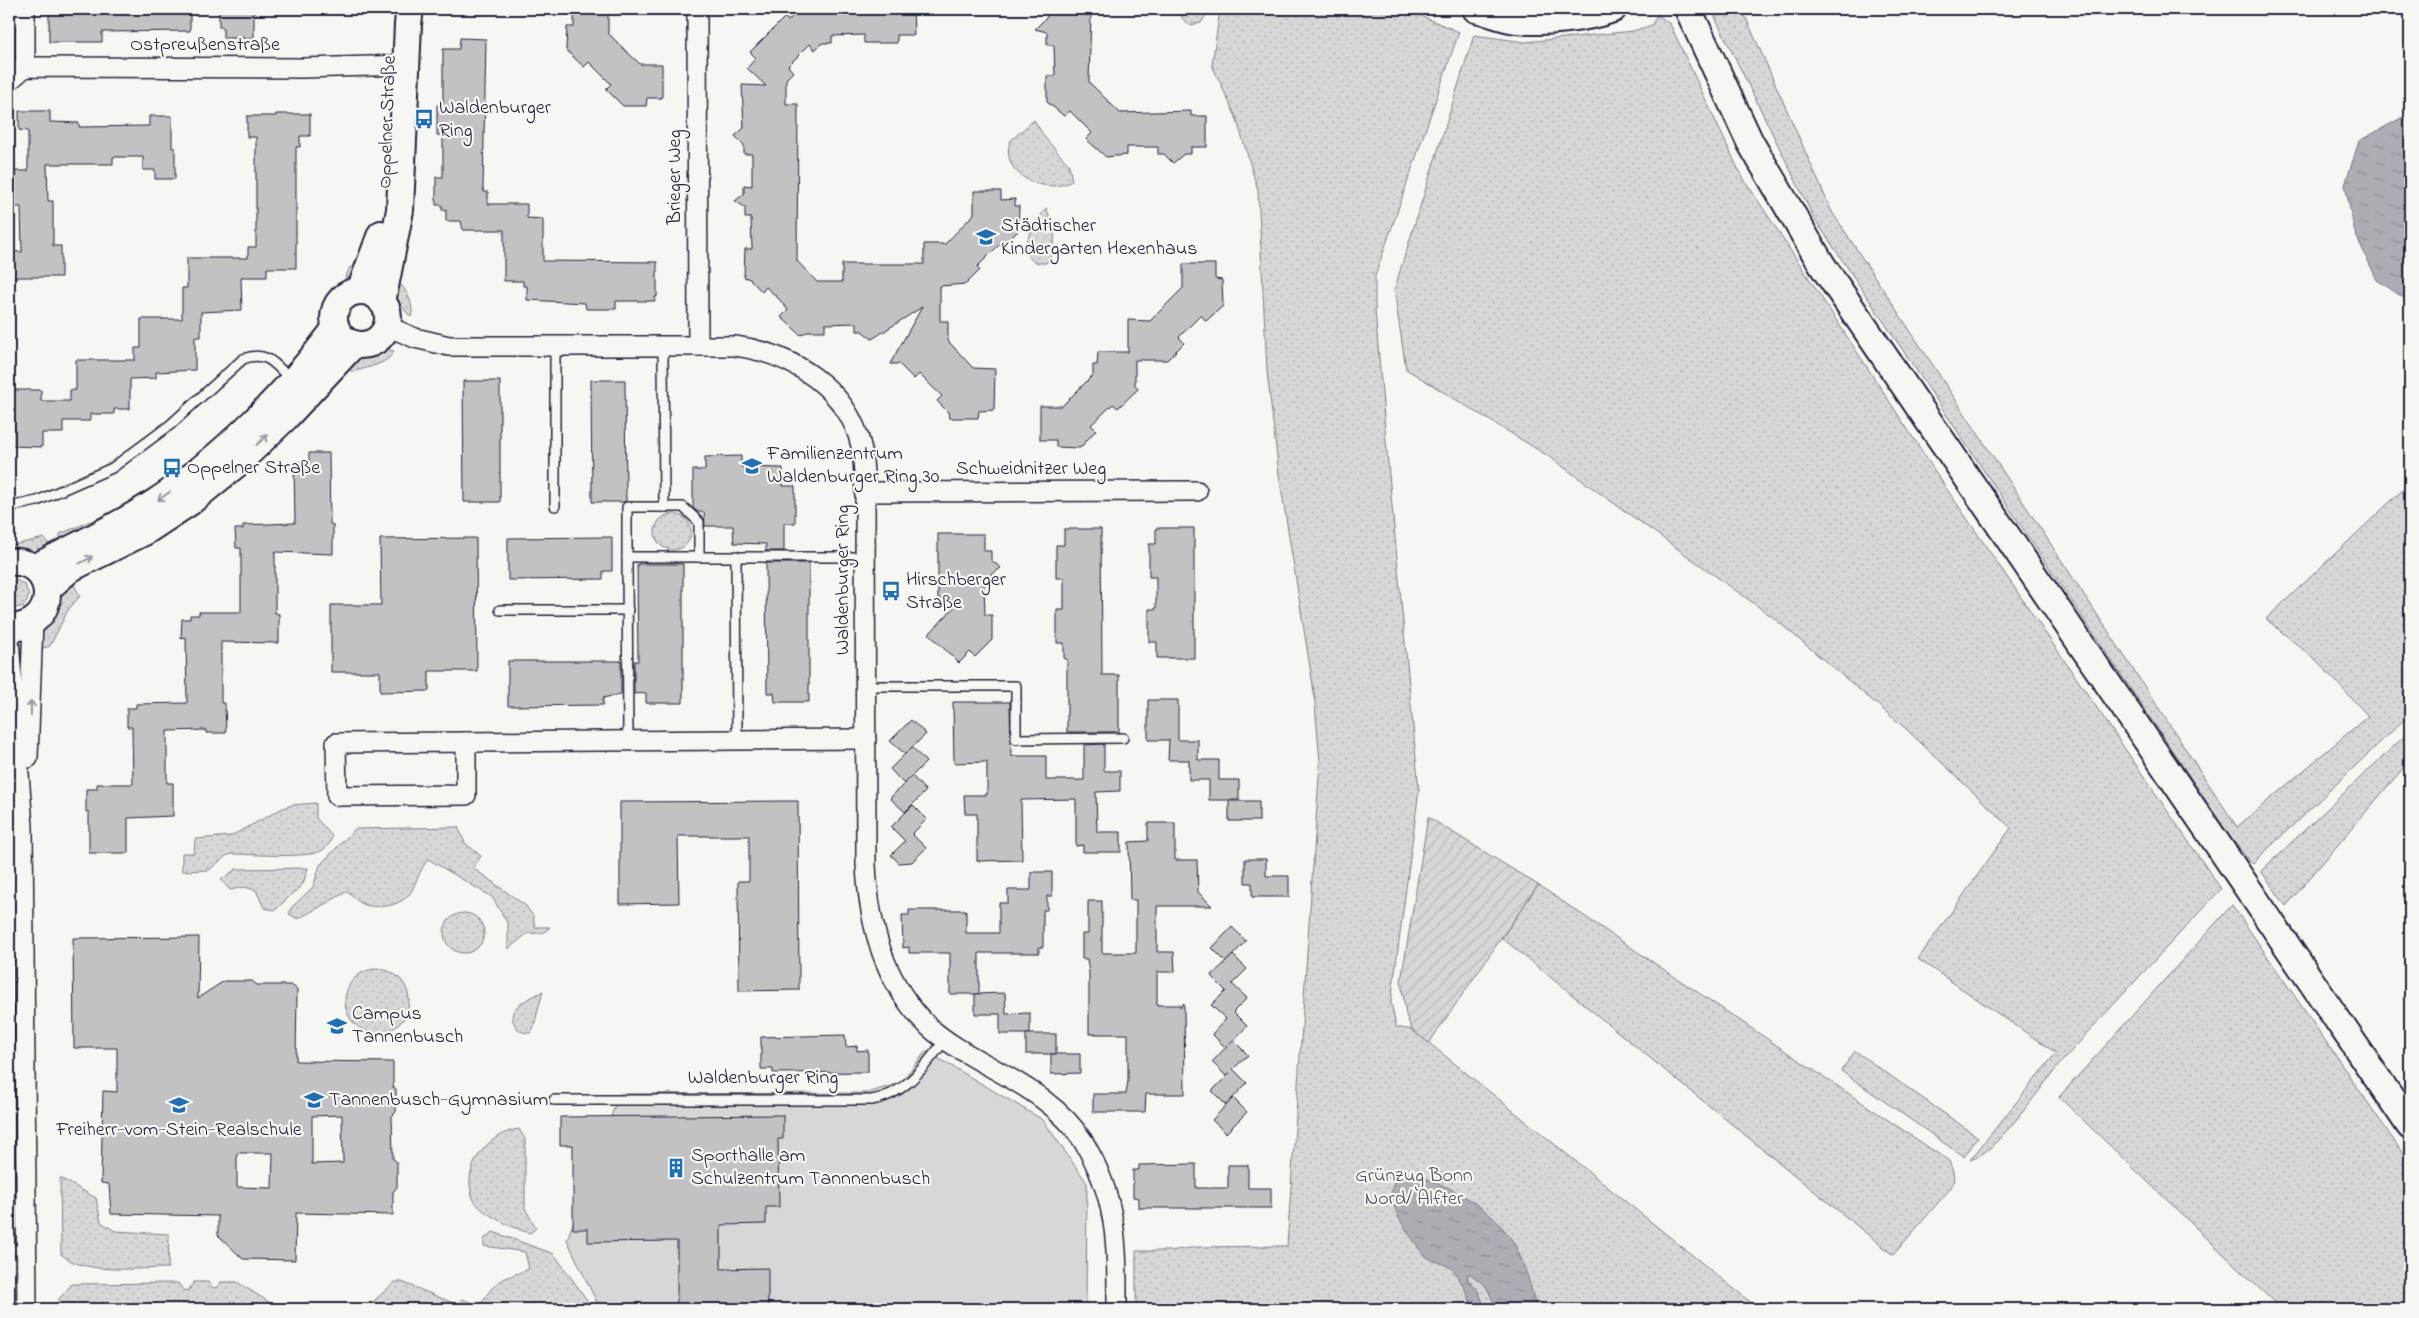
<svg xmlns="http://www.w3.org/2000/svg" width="2419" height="1318" viewBox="0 0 2419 1318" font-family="'Indie Flower',sans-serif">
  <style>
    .grass { fill: url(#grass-dots); stroke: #7c7c89 }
    .garden { fill: url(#garden-furrows); stroke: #7c7c89 }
    .pitch { fill: #d7d7d7; stroke: #7c7c89 }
    .water { fill: url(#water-ripples); stroke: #757583 }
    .building { fill: #c2c2c4; stroke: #22223b; fill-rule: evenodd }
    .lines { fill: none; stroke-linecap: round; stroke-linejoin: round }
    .lane-casing { stroke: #22223b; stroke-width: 12 }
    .street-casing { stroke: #22223b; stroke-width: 22 }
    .secondary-casing { stroke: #22223b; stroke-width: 30 }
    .lane { stroke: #f6f6f2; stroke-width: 9 }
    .street { stroke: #f6f6f2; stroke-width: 19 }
    .secondary { stroke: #f6f6f2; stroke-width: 26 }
    .oneway { stroke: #9797a0 }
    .labels { text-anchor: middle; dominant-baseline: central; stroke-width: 4.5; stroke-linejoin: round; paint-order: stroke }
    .street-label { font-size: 20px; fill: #22223b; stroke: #f6f6f2 }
    .poi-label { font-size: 20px; fill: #22223b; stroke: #f6f6f2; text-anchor: start }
    .park-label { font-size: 20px; fill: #4f4f62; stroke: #f6f6f2 }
  </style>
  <defs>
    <pattern id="grass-dots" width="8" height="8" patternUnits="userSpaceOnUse" patternTransform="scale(1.25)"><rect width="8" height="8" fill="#d7d7d7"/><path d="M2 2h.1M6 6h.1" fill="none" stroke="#b8b8b9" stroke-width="1.8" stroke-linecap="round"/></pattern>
    <pattern id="garden-furrows" width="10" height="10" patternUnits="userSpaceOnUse" patternTransform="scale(1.25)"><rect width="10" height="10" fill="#d7d7d7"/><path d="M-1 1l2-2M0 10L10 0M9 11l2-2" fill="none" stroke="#b8b8b9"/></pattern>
    <pattern id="water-ripples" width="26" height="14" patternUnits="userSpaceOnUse" patternTransform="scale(1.25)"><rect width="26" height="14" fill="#adadb3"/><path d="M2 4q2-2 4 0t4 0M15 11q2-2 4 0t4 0" fill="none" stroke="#8c8c93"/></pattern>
  </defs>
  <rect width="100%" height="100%" fill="#f6f6f2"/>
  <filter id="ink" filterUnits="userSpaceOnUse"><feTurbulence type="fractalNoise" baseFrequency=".02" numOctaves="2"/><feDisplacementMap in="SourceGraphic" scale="10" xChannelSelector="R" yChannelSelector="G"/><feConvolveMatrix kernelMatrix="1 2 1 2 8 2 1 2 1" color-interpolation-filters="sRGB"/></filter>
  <g filter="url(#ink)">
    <g class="grass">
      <path d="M1181,9H1206V15L1201,23L1189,25L1182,18Z"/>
      <path d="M1220,9H1405L1459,32L1375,276V310L1387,453L1419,790L1391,1002L1396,1027L1412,1030L1429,1043L1759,1309H1136V1251H1169L1198,1247L1287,1246L1320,762L1314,692L1279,474L1267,371L1258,190L1236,117L1212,65Z"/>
      <path d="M1711,9H1742L1832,212L2237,827L2368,716L2317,661L2266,619L2410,483V714L2252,864L2231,838L1814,218Z"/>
      <path d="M1657,14L1670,24L1740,173L1946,488L2221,889C2169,945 2116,1001 2065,1058C2044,1081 1998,1153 1970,1160L2056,1053L1918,959L2011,828L1904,727L1770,615L1548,456L1406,369L1394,290L1474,35L1525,42L1633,31L1652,25Z"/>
      <path d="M1034,120L1045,138L1069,165L1072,181C1045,196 999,175 1010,141Z"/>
      <path d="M1046,208C1054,226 1060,247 1046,263C1033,264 1027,259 1025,246L1033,227Z"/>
      <path d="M350,267L362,271L350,287L338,295Z"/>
      <path d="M399,283C407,290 415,307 411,317L401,306L395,293Z"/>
      <path d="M384,349L394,351C388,365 366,367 353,372L341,363L358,353Z"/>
      <path d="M112,512L114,517L64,546L60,537V534Z"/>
      <circle cx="673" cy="532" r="18"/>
      <path d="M44,538L54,551L46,554L9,553V546Z"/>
      <path d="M70,578L80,596L68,610L50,646L36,650L37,640L61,590Z"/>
      <path d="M16,580L25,585L29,596L24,606L11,609L9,608V582Z"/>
      <path d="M2410,731V760L2286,906L2261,871Z"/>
      <path d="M9,738L14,850H9Z"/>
      <path d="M316,803V818L332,836C331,842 327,848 321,851C304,859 252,854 231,854L226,856L209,870L182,871V853H194L195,839L231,836L283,808L292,805Z"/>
      <path d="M458,827L465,843L481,856L473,868L526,906L533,916L535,927H550C544,935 536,933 528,933L508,949V924L492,897L428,859C420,870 418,878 412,890C404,906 378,910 363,904C357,902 352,895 348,891L298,919L289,914L291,908L313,887L320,865L355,829Z"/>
      <path d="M308,868L303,884L275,910L264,908L256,890L244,887L230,890L221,880L236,869Z"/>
      <path d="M1538,885L1949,1161C1953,1172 1957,1179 1950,1189L1893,1255L1502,938Z"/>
      <path d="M2232,905L2410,1164V1309H2281L2059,1097Z"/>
      <circle cx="464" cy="933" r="20"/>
      <path d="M9,935L14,937L15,961L9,1171Z"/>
      <circle cx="377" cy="1001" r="32"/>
      <path d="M543,991L533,1029L530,1033C522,1033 517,1030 514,1023C505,1006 532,998 543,991Z"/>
      <path d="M1855,1051L1978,1137L1964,1157L1841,1071Z"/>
      <path d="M519,1129L525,1139V1208L536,1228L530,1233C515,1229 481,1214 474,1200C459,1168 488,1133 519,1129Z"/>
      <path d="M60,1178L96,1198L101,1222L115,1231L169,1234L168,1268C138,1268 82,1275 61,1254Z"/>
      <path d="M493,1232L554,1254L587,1300V1309H365L395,1282H402L458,1305L462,1299L480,1306C496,1278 501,1280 529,1269L525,1252L484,1246V1239Z"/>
      <path d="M194,1282H208L213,1288L217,1287L221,1282H237L280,1309H59V1299L72,1284L178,1283L183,1290L188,1291Z"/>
    </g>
    <path class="garden" d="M1428,817L1538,885L1429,1043L1412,1030L1406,1015L1401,981Z"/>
    <path class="pitch" d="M926,1051L1043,1120L1087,1183L1086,1309H600L567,1240L619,1094L867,1093L900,1083Z"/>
    <g class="water">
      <path d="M2403,117L2410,120V302L2377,280L2355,233L2345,185L2359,141Z"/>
      <path d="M1407,1173C1446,1183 1485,1203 1510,1237C1524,1258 1530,1286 1537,1309H1497L1486,1286L1469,1273L1467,1278L1478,1291L1486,1309H1472C1472,1300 1458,1274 1451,1268C1444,1263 1433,1262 1426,1256C1421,1253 1418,1246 1414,1241C1401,1223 1375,1185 1407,1173Z"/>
    </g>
    <g class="building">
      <path d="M49,9H190V31L102,32V42H49Z"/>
      <path d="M219,9H254V38H223V27H219Z"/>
      <path d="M574,9H605L608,11V33L624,49L640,64H662V98H647L646,106H623L606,89L611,84L589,62L584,67L566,50L567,27H574Z"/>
      <path d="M800,9H913L914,35H897V43H864V35L832,36V43H822L815,50L810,44L788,66L793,72L786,79V104H798L797,261L817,282H842V264H924V244H945L974,214V191H1001V200L1015,199V206H1019L1018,231L1002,247L1000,244L977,267L980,270L966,284L940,286V321H948V341L973,368L995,369L994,410L979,411L978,418H949L948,412L937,401L942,396L919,374L914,379L899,364H890L922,307L872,339L862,331H857V323L825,324V331H808L801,335L781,317L788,310L778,298L766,287L762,292L750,279L744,277L745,249H752L751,218H745V207L735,201L744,194V185L752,186V154H744V145L735,136L744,128L742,85L766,86L747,68L756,58L750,52L785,17L788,21Z"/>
      <path d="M1047,9H1085V12H1091L1089,82L1120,113L1191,111V116H1207V147H1191V154H1184L1173,163L1164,154H1158V147H1127V155L1106,157L1086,139L1092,133L1070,111L1064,116L1047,102V76H1055L1054,45H1047V32L1035,29L1047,17Z"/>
      <path d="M460,38L486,39L483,188L484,192H488V204H527V218L543,219V261L657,262V297H655V301H616V309H586L585,303L527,300V286H523V281H504V230H463L461,221H446V210H442V205H436V177H443V135H437V105H443V49H459Z"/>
      <path d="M19,111H50V122L79,123V127L149,126V116H172V148H175V179H155V170H143V157H113V164H47L48,201H53V246H61V277H9V251L22,252L21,207H15V171H28V131L19,130Z"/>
      <path d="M276,114H310V136H300V147H296V268H267V277H241L242,310L201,312V337H195V370L156,372V378L130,379V409H114V414H90V421H63V433H42V447L9,446V390H41V401H70V390H76V360H135V348H141V319H182V288H187V258H248V247H256V137H247V116H276Z"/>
      <path d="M1183,264H1215V279L1222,280L1223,306L1206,321L1201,315L1179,337L1184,343L1167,360H1135V385L1138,389L1118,408L1113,404L1091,425L1096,430L1080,448L1056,447V440H1040V406H1062L1093,375V365H1097L1098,352H1128V320L1150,321L1183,288Z"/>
      <path d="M591,380H625L626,501L623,502H592Z"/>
      <path d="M463,381H500V502H464Z"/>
      <path d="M309,453H329L330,524L333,525V554L275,552V613L279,614V643L221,642V703H225L226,733H206V730L167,731V783H173V816L128,818V853H89V812H86V789H97V784H133L132,727H127V708H136V704L187,703L186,637L181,638L182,619H190V615H199V612H241V548H236L235,529H243V525L295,523L294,462L309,461Z"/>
      <path d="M741,456V467L783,468V486H795V523H784V551H766V544L734,543L733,526H705L704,512H698L693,508V470H705V457Z"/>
      <path d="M1156,528H1194V658H1157V642H1149V609H1156V577H1149V544H1156Z"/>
      <path d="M1064,529H1101L1102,675H1119V732H1067V659H1064V643H1057V610H1064V578H1056V545H1064Z"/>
      <path d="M938,534H984V551H991V560L1001,568L991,575L992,583L984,584L985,615H992V640L975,657L970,652L959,663L929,634L961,600L938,599Z"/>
      <path d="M612,537V571H603V579L508,580V538Z"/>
      <path d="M476,538L477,671H429V691L380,692V672H331V605H381L380,539Z"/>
      <path d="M766,563H809V702H775L774,693H767Z"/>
      <path d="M637,564H683V703H646V693L634,694V661H638Z"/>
      <path d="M508,661H621V694L603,698V705L508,706Z"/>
      <path d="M1148,700H1178V740H1198V760H1219V780H1239V800H1209V780H1189V760H1168L1169,740H1148Z"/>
      <path d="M953,702H1010L1011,756H1046V780H1084V745L1104,744V771H1120V791L1096,792L1097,832H1121V852H1083V845L1076,846V799L1021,800L1022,860L977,861V814H965L964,795H987V762L954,763Z"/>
      <path d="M911,720L926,734L905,754L890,741Z"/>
      <path d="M912,747L926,762L904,784L890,769Z"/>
      <path d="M912,776L926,791L905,812L890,798Z"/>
      <path d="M798,801L799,990L739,991L738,881H749V836H678L679,903L620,904V802Z"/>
      <rect x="1229" y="801" width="30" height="20"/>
      <path d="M913,805L927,819L912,834L926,848L912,862L899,863L891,855L905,841L891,827Z"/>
      <path d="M1148,823H1175V860H1197L1198,892L1212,906H1157V952H1174L1175,972H1157V1005H1180V1008L1184,1003L1185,1094H1146L1145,1112H1093V1094H1126L1128,1081V1034H1089V973L1087,959H1082V934H1088V901H1102V953H1136V900H1130L1129,842L1148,841Z"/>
      <path d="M1245,859H1266V876H1289V897H1252V883H1245Z"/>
      <path d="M1031,872H1052V896H1047V910H1043V947H1039V953H979V994H950V953H909V947L903,948L902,915H909V910H966V933H999V903H1008V890H1031Z"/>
      <path d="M1232,927L1246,941L1226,962L1212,948Z"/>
      <path d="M199,937L198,998L224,981H252L257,985H291L297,989L296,1061L393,1062V1087L396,1089V1112L392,1116L393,1159L397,1162V1187L393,1192V1215L296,1213L295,1260L243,1259L218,1235V1216L111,1214L109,1184L101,1183L103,1091L117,1092V1048H74L73,938ZM342,1115L343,1163L312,1164V1116ZM237,1153H273L272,1188L237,1187Z"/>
      <path d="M1233,955L1247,969L1232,984L1247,998L1233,1012L1247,1026L1226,1048L1212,1034L1226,1019L1211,1005L1226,991L1211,976Z"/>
      <path d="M1005,993L1006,1014L1030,1013V1034H1000V1014H975V994Z"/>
      <rect x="1026" y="1034" width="30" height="20"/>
      <path d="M845,1035L846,1047L857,1046V1051L868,1050V1072L773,1073V1069H761V1037Z"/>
      <path d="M1233,1040L1248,1055L1233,1069L1247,1083L1226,1105L1212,1091L1230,1073L1226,1076L1212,1062Z"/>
      <path d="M1051,1054H1080V1073L1051,1074Z"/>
      <path d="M1233,1098L1247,1112L1226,1133L1212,1120Z"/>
      <path d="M783,1115V1139H778L779,1207H766V1224L721,1225V1269L768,1268V1309H677V1241L588,1242V1229H573V1145H560V1117Z"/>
      <path d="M1196,1164V1188H1228V1165H1248V1188H1271V1208H1139V1198L1133,1197V1170H1139V1165Z"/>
    </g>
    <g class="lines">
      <defs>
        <g id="lane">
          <path d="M663,347L664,507"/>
          <path d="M555,506V347"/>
          <path d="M9,507L37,501L112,468L170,425L243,359C267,350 275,364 291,380"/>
          <path d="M736,556L737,740"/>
          <path d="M627,557V507H683L699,522V557"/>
          <path d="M500,610H628"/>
          <path d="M867,686H1016V739L1123,738"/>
          <path d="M628,741L627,557H865"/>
          <path d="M554,1100H872C907,1094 924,1066 946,1039"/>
          <path d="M9,1250H26"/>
        </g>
        <g id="street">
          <path d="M697,9L698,346"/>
          <path d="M25,67V9"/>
          <path d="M9,81L25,67L302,68L406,65"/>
          <path d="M387,326L415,338L449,346H735C790,353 848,388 861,446C864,461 864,477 865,492L866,865C869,926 884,983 929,1027C948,1044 973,1057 996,1070C1028,1088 1063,1109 1083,1141C1118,1199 1117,1245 1117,1309"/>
          <path d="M865,492L1197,491"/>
          <path d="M9,640L23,827L27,1309"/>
          <path d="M466,742L866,739"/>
          <path d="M466,742V795L337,796L336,743Z"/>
          <path d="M28,758L33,622"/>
        </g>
        <g id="secondary">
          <path d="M1476,9C1489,12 1504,19 1517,20C1547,23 1584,19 1613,9"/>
          <path d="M1688,9L1750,142L1822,265L2410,1126"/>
          <path d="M360,291L381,234"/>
          <circle cx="361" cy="318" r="27"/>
          <path d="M382,302L400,210L408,24L410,9"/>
          <path d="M9,562C57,558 62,627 9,628"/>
          <path d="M34,568C74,547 116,528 154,503C221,460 288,392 336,328"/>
          <path d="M47,589L71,568L146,531L190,502L239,462L286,417L354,344"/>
        </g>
      </defs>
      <use href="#lane" class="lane-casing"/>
      <use href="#street" class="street-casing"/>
      <use href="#secondary" class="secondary-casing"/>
      <use href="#lane" class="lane"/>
      <use href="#street" class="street"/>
      <use href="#secondary" class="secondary"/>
    </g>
    <defs><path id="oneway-shaft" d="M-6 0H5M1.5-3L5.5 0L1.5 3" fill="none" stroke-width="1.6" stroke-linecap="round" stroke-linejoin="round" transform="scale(1.25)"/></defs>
    <g class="oneway">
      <use href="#oneway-shaft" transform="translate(262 440) rotate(-43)"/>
      <use href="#oneway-shaft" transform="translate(164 496) rotate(145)"/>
      <use href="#oneway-shaft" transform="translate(86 560) rotate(-28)"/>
      <use href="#oneway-shaft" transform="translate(31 708) rotate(-89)"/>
    </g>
  </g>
  <defs>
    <symbol id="bus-bare" viewBox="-9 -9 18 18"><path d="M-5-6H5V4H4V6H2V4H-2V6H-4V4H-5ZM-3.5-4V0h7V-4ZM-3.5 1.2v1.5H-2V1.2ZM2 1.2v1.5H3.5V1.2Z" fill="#1f6fb2" stroke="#f6f6f2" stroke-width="2.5" paint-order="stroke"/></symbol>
    <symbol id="school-bare" viewBox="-9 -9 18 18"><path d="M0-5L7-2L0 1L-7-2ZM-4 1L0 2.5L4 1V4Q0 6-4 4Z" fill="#1f6fb2" stroke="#f6f6f2" stroke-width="2.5" paint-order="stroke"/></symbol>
    <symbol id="building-bare" viewBox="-9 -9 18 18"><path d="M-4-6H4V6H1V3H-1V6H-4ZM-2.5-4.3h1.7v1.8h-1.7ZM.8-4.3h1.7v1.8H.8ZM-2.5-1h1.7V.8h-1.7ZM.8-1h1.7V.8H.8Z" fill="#1f6fb2" stroke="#f6f6f2" stroke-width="2.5" paint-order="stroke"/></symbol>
  </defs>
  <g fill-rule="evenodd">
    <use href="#bus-bare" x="410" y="105" width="28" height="28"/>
    <use href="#school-bare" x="972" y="223" width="28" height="28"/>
    <use href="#school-bare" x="738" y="452" width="28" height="28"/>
    <use href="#bus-bare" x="158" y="454" width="28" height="28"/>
    <use href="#bus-bare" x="877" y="577" width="28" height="28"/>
    <use href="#school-bare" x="323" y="1012" width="28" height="28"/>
    <use href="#school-bare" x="300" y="1086" width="28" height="28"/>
    <use href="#school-bare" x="165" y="1091" width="28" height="28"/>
    <use href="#building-bare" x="662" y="1154" width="28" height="28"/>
  </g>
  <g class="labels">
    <g class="street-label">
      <text x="205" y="45">Ostpreußenstraße</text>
      <text transform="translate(388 122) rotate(-88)">Oppelner Straße</text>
      <text transform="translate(675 177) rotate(-90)">Brieger Weg</text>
      <text x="1031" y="469">Schweidnitzer Weg</text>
      <text transform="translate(843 580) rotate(-90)">Waldenburger Ring</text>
      <text x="763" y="1078">Waldenburger Ring</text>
    </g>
    <g class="poi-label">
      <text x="439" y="108">Waldenburger<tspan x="439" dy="23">Ring</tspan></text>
      <text x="1001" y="226">Städtischer<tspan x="1001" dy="23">Kindergarten Hexenhaus</tspan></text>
      <text x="767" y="454">Familienzentrum<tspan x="767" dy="23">Waldenburger Ring 30</tspan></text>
      <text x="187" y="468">Oppelner Straße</text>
      <text x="906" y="580">Hirschberger<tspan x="906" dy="23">Straße</tspan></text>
      <text x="352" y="1014">Campus<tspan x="352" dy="23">Tannenbusch</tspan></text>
      <text x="329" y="1100">Tannenbusch-Gymnasium</text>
      <text x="179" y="1130" text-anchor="middle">Freiherr-vom-Stein-Realschule</text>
      <text x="691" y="1156">Sporthalle am<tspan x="691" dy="23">Schulzentrum Tannnenbusch</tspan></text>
    </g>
    <g class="park-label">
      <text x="1414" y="1176">Grünzug Bonn<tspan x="1414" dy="23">Nord/ Alfter</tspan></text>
    </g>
  </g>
  <rect width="2419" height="1318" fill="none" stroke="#f6f6f2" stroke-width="30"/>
  <rect x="15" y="15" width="2389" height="1288" fill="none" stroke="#22223b" stroke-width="2" filter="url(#ink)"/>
</svg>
